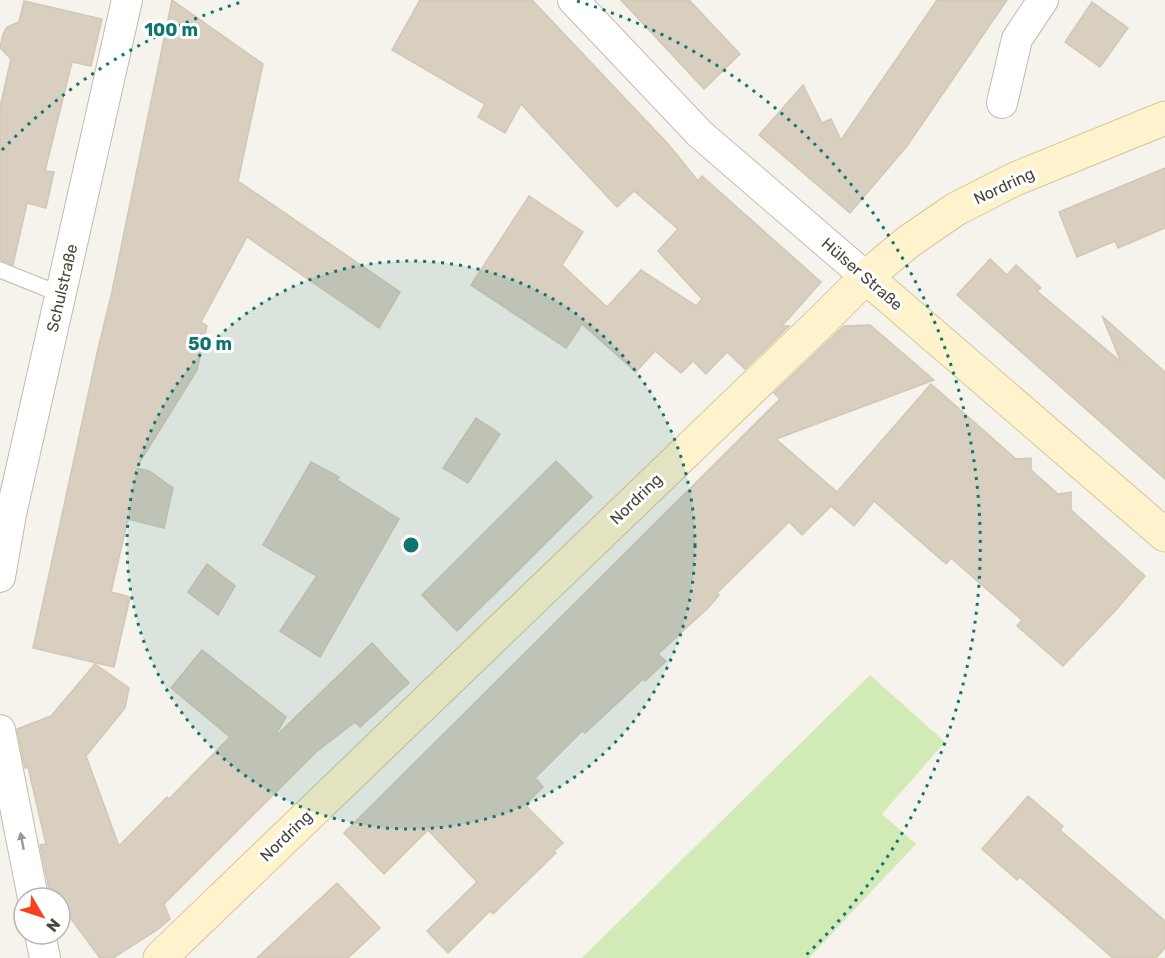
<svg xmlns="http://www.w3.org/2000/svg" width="1165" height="958" viewBox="0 0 1165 958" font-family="Rubik,sans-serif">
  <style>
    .green { fill: #d2eab5 }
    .building { fill: #d8cfc1; stroke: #d3c7b4; stroke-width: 1.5 }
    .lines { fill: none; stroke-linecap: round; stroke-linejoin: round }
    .lane-casing { stroke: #c2bbae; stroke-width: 17 }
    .street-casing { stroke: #c2bbae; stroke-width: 32 }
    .secondary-casing { stroke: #d6c79b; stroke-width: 35 }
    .lane { stroke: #fff; stroke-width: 15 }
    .street { stroke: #fff; stroke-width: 30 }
    .secondary { stroke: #fff3cd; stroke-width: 33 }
    .oneway { fill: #9c9892 }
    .ring { fill: none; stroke: #0f766e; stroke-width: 3; stroke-dasharray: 3 6 }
    .labels { text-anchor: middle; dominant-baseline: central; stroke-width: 6; stroke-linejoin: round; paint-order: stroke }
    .street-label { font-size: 16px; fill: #4b4439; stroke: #fff }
    .centre { fill: #0f766e; stroke: #fff; stroke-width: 3 }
    .ring-label { font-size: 18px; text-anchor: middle; font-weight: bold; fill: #0f766e; stroke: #fff; stroke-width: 6; stroke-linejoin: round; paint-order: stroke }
  </style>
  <rect width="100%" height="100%" fill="#f6f3ec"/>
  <path class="green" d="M870,675L945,742L882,814L916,844L809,958H582Z"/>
  <g class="building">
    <path d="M172,0L263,64L238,181L400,292L379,328L247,237L201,322L207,326L197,370L136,468L149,471L173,488L164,528L128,519L111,592L130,597L114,667L33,648L98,349L111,296Z"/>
    <path d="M420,0H532L669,145L698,181L702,176L821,282L782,326H789L745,369L727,352L706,374L693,361L681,373L655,351L636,372L582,324L566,348L471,285L529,196L583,232L562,265L607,307L641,270L696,306L702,299L658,251L678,229L634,191L617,207L521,104L505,133L478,117L485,104L392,50Z"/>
    <path d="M621,0H689L740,54L704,89Z"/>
    <path d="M937,0H1007L907,146L850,213L759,135L803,85L822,123L831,119L841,140Z"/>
    <path d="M24,1L102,19L91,66L72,62L45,171L54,172L46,208L27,203L13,265L0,260V107L11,59L0,48L3,34L7,27L19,22Z"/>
    <path d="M1092,2L1128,28L1100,67L1065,42Z"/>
    <path d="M1165,168V228L1118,248L1115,241L1077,257L1059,212Z"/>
    <path d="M990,259L1007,275L1016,265L1041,288L1037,291L1121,362L1102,316L1165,372V479L957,295Z"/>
    <path d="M870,325L934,380L776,439L837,492L931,384L1016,459L1031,458V470L1058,494L1071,492V510L1145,576L1115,611L1063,666L1017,626L1022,620L951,558L946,564L874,501L854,526L831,506L802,535L789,522L717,593L719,595L709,607L658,654L666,661L645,681L643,679L585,733L582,731L535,778L543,787L525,805L563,843L554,851L556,853L493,914L490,911L448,953L427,931L477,882L428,830L384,874L344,833L780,399L774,393L844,326Z"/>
    <path d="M476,418L500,434L468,483L443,468Z"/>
    <path d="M556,461L592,497L457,631L422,595Z"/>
    <path d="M311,462L339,477L337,480L399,519L320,657L280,631L317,576L263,545Z"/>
    <path d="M207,564L235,586L218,615L188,592Z"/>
    <path d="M372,643L409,683L360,727L355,722L316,752L164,904L170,919L157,930L113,958H100L60,904V898H56L49,889L40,845L46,844L28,767L25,768L17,729L51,716L95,664L129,688L125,708L86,756L119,846L167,797L169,799L230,737L171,688L202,650L286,717L276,734L277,735Z"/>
    <path d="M1028,796L1063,826L1060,830L1165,921V948L1156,958H1113L1020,877L1017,880L982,849Z"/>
    <path d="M337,883L380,928L348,958H257Z"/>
  </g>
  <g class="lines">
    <defs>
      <path id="lane" d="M0,270L60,294"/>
      <g id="street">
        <path d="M573,0L700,134L866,277"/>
        <path d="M1002,103L1017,39L1043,0"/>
        <path d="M0,577L11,514L127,0"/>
        <path d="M0,730L33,898"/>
        <path d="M40,934L45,958"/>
      </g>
      <g id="secondary">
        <path d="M866,277L1165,535"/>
        <path d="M160,958L825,318L866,277L908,242L956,209L1015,179L1165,118"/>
      </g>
    </defs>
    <use href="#lane" class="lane-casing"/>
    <use href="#street" class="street-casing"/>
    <use href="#secondary" class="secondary-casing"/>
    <use href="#lane" class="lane"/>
    <use href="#street" class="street"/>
    <use href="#secondary" class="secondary"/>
  </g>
  <defs><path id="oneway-solid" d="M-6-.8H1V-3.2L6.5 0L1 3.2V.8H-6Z" transform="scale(1.5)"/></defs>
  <use class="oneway" href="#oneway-solid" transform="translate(22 841) rotate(-101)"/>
  <circle cx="411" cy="545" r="284" fill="#0f766e" fill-opacity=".12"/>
  <g class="ring">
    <circle cx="411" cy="545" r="284"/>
    <path d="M2 150A569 569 0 0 1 245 1M577 1A569 569 0 0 1 803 958"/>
  </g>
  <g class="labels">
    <g class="street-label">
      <text transform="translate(1004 186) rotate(-25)">Nordring</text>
      <text transform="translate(862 274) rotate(41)">Hülser Straße</text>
      <text transform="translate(62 288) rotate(-77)">Schulstraße</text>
      <text transform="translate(636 499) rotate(-44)">Nordring</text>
      <text transform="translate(286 836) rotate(-44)">Nordring</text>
    </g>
  </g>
  <circle cx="411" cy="545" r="9" class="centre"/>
  <g class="ring-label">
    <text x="171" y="36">100 m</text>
    <text x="210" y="350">50 m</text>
  </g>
  <g transform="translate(42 916) rotate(129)"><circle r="28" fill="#ffffff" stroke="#b7b4b0" stroke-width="1.5"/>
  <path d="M0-4.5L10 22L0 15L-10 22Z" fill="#fc3f1d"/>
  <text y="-9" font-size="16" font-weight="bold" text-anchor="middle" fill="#4b4439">N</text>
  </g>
</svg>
